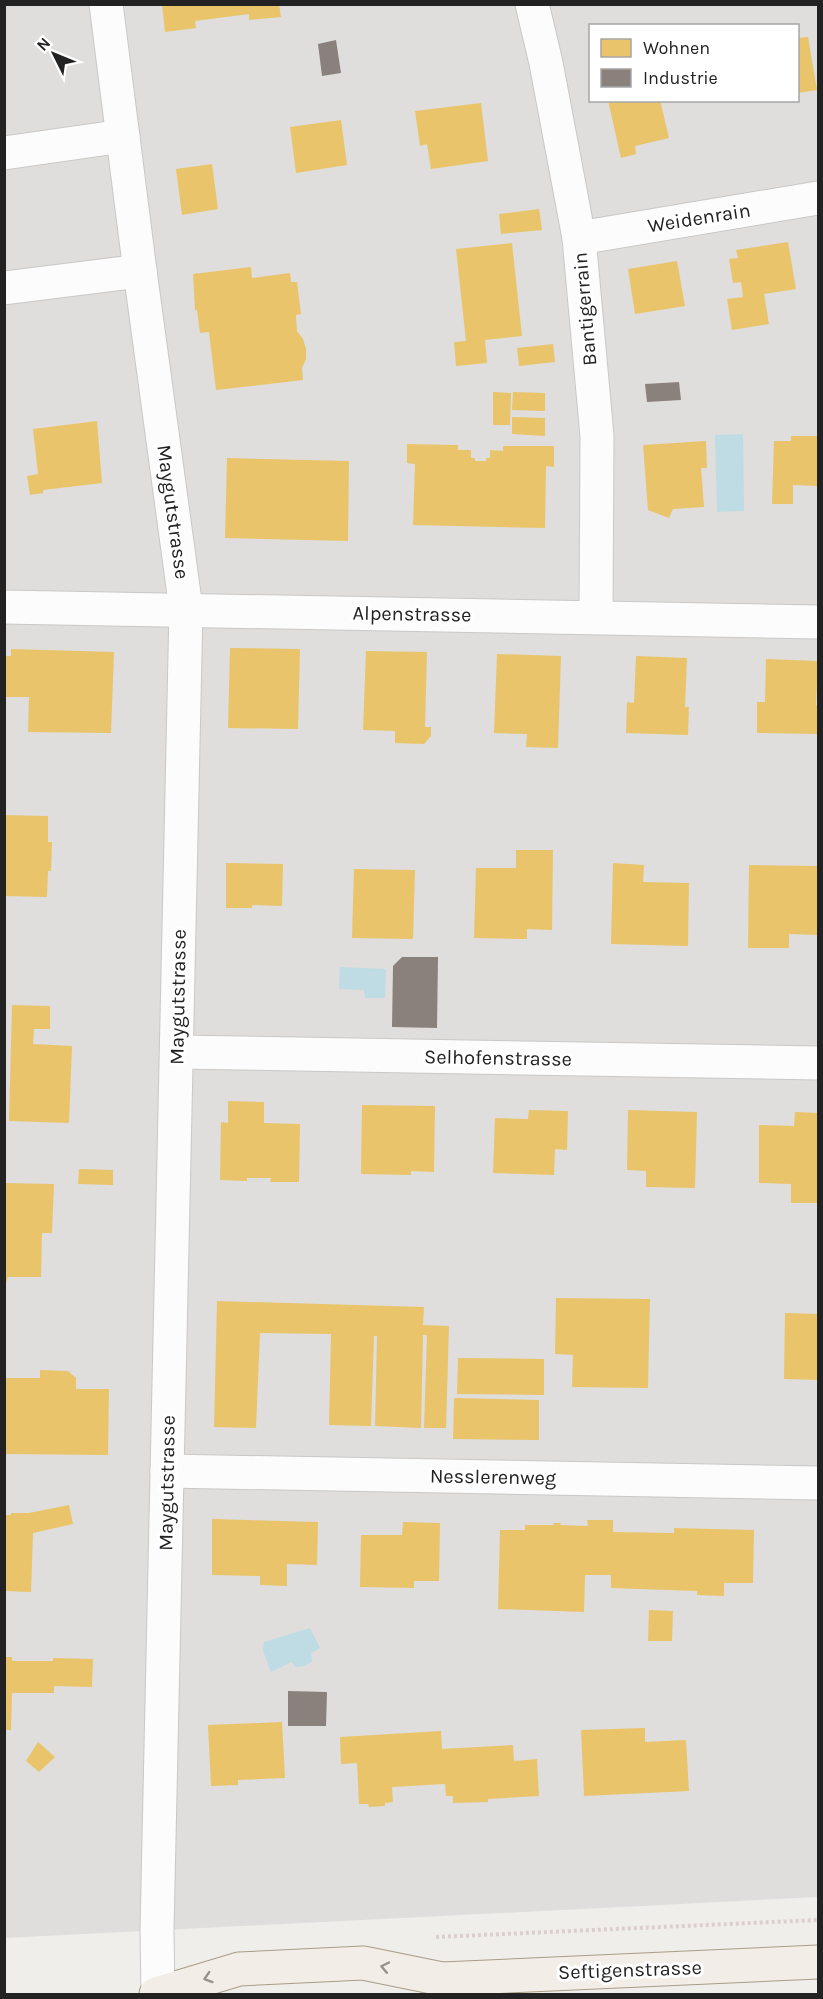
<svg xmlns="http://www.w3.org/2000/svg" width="823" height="1999" viewBox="0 0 823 1999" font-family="Karla,sans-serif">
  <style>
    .residential { fill: #dfdedc; fill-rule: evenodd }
    .water { fill: #bfdbe3 }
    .homes { fill: #e9c46a }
    .industry { fill: #8a817c }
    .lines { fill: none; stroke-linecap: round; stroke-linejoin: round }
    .minor-casing { stroke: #c9c8c7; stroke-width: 35 }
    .major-casing { stroke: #a79c86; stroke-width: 35 }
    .path { stroke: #dccecd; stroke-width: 4; stroke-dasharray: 3 3; stroke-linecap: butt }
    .minor { stroke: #fdfcfc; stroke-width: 33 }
    .major { stroke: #f3ede7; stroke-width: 33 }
    .oneway { stroke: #95928e }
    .labels { text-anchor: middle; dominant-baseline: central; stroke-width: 6; stroke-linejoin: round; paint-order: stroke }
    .street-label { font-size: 20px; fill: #222; stroke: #fff }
  </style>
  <rect width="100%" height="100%" fill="#f0eeeb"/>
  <path class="residential" d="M5,5H818V1897L5,1938ZM590,26H798V100H590Z"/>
  <g class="water">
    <path d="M743,434L744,511L717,512L715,435Z"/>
    <path d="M340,967L386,969L385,998H365L364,990L339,989Z"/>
    <path d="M310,1628L320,1648L311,1653L312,1661L305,1666L295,1667L292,1662L271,1672L263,1651L264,1642Z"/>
  </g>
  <g class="homes">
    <path d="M162,4H279L281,17L249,20V14L195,21L196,28L165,32Z"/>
    <path d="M808,37L817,90L798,93V38Z"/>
    <path d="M608,100H660L669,138L635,146L636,154L621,158Z"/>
    <path d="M481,103L488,161L431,169L427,144L420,146L415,111Z"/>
    <path d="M341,120L347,165L296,173L290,127Z"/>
    <path d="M212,164L218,209L182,215L176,169Z"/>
    <path d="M539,209L542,230L501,234L499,214Z"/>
    <path d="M788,242L796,289L764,294L769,324L732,330L727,299L743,297L741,282L733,283L729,259L738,258L736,250Z"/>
    <path d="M512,243L522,336L485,340L487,363L456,366L454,342L466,341L456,249Z"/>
    <path d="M677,261L685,306L635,314L628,269Z"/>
    <path d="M251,267L252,278L290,273L291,282H297L301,314L296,315L297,331L303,339L306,349V359L302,368L303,380L216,390L209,332L200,333L197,310H195L193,274Z"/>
    <path d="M553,344L555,362L519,366L517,348Z"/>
    <path d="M493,392L511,393L510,425H493Z"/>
    <path d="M513,392L545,393V411L512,410Z"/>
    <path d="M512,417L545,418V436L512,434Z"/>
    <path d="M97,421L102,483L43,490V493L30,495L27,476L38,474L33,429Z"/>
    <path d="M791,436H818V486L793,485V504H772L774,441H791Z"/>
    <path d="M706,441L707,468H701L704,507L673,509L669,518L648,510L643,445Z"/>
    <path d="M407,444L458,445V450H471V458H475V461H486V458H490V450L503,451V446H554V467L546,466L545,528L413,525L415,464L407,463Z"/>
    <path d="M227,458L349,461L348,541L225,538Z"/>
    <path d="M230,648L300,649L298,729L228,728Z"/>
    <path d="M11,649L114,652L111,733L28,732L29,697H4V656H11Z"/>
    <path d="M366,651L427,652L425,727H431V736L424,744L395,743V731L363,730Z"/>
    <path d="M497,654L561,656L558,748L526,747L527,734L494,733Z"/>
    <path d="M636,656L687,658L685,707H689L688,735L626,733L627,702L634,703Z"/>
    <path d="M766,659L818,661L816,705L818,706V734L757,733V702H765Z"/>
    <path d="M4,815L48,816V842H52L51,871H48L47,897L4,896Z"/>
    <path d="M516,850H553L552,930L527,929V939L474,938L476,868H516Z"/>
    <path d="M226,863L283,864L282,906L252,905V908H226Z"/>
    <path d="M613,863L644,865L643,882L689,883L688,946L611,944Z"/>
    <path d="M749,865L818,866L817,935L789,934V948H748Z"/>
    <path d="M354,869L415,870L413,939L352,938Z"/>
    <path d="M12,1005L50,1006V1029H34L33,1044L72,1046L69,1123L9,1121Z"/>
    <path d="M228,1101L264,1102V1123L300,1124L299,1182H270L271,1178H247V1181L220,1180L221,1122L228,1123Z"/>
    <path d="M362,1105L435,1106L434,1172L411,1171V1175L361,1174Z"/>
    <path d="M529,1110L568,1111L567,1150L555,1149L554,1175L493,1173L495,1118L528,1119Z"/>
    <path d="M628,1110L697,1112L695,1188L646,1187V1171L627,1170Z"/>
    <path d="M795,1112L818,1113L817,1175H818V1203H791V1184L759,1183V1125L794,1126Z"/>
    <path d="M79,1169L113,1170V1185L78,1184Z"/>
    <path d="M5,1183L54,1184L52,1233H42L41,1277H8L5,1286Z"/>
    <path d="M556,1298L650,1299L648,1388L572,1387L573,1355L555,1354Z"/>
    <path d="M217,1301L424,1307L423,1325L449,1326L446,1428H424L427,1335H423L421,1428L375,1426L377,1336H374L371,1426L329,1425L331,1334L260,1333L256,1428L214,1427Z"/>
    <path d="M785,1313L818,1314V1380L784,1379Z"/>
    <path d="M458,1358L544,1359V1395L457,1394Z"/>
    <path d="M40,1370L68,1371L76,1378V1389H109L108,1455L4,1454V1378H40Z"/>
    <path d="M454,1398L539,1400V1440L453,1439Z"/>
    <path d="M69,1505L73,1524L33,1533L31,1592L4,1591V1515H11V1513H29Z"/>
    <path d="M212,1519L318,1522L317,1565L287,1564V1586L260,1585V1576L212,1575Z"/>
    <path d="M587,1520H613V1532L674,1533V1528L754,1530L753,1583H724V1596L697,1595V1591L611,1588V1575H585L584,1612L498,1609L500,1530H525V1525H554L553,1523H561L560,1525L588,1526Z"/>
    <path d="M403,1522L440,1523L439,1581H414V1588L360,1587L361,1535H402Z"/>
    <path d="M649,1610L673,1611L672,1641H648Z"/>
    <path d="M4,1657H12V1661H53V1658L93,1659L92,1687L54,1686V1693H12L11,1730H4Z"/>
    <path d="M282,1722L285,1778L238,1780V1785L211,1786L208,1725Z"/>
    <path d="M645,1728V1742L686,1740L689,1791L584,1796L581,1730Z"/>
    <path d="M441,1731L442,1749L513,1745L514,1761L537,1759L539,1796L488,1799V1802L453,1803V1796H446L445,1784L392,1787L393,1802L385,1803V1806L369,1807L368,1804H359L357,1763L341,1764L340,1737Z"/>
    <path d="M38,1742L55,1757L39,1772L26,1761Z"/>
  </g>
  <g class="industry">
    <path d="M336,40L341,73L322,76L318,44Z"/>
    <path d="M679,382L681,400L647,402L645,384Z"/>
    <path d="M402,957H438L437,1028L392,1027L393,966Z"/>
    <path d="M288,1691L327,1692L326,1726H288Z"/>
  </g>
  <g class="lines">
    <defs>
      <g id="minor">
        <path d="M106,4L140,271L186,609L157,1930L158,1994"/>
        <path d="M532,4L546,63L579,238L597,436L596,617"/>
        <path d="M4,153L123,136"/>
        <path d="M579,238L818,198"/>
        <path d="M4,288L140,271"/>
        <path d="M4,607L818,622"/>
        <path d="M177,1052L818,1063"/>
        <path d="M167,1471L818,1483"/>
      </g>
      <path id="major" d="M156,1994L239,1969L363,1963L442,1979L818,1962"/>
    </defs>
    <use href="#minor" class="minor-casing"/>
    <use href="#major" class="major-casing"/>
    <path class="path" d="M436,1937L818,1920"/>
    <use href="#minor" class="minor"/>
    <use href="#major" class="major"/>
  </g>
  <defs><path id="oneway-chevron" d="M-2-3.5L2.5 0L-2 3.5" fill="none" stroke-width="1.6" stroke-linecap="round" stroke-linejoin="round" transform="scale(1.5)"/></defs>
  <g class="oneway">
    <use href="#oneway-chevron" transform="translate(385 1967) rotate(-168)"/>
    <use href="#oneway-chevron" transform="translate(208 1978) rotate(162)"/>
  </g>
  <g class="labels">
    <g class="street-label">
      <text transform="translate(699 218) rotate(-9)">Weidenrain</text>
      <text transform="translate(585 309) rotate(-95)">Bantigerrain</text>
      <text transform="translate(173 512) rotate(82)">Maygutstrasse</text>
      <text transform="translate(412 614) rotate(1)">Alpenstrasse</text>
      <text transform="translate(178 997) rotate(-89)">Maygutstrasse</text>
      <text transform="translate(498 1058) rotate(1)">Selhofenstrasse</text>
      <text transform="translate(493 1477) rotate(1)">Nesslerenweg</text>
      <text transform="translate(167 1483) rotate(-89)">Maygutstrasse</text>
      <text transform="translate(630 1970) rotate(-2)">Seftigenstrasse</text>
    </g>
  </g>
  <rect width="823" height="1999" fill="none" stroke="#222222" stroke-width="12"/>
  <rect x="589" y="24" width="210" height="78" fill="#ffffff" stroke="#a7a7a7" stroke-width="1.5"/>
  <rect x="601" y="39" width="30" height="18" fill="#e9c46a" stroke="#a7a7a7" stroke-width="1.5"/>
  <text x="643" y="54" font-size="18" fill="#222222">Wohnen</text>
  <rect x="601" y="69" width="30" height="18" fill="#8a817c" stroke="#a7a7a7" stroke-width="1.5"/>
  <text x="643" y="84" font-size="18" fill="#222222">Industrie</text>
  <g transform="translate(54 54) rotate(313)" stroke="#ffffff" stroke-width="4.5" paint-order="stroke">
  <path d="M0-4.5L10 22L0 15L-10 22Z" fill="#222222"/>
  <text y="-9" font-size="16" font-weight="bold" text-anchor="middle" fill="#222222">N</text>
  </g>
</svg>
